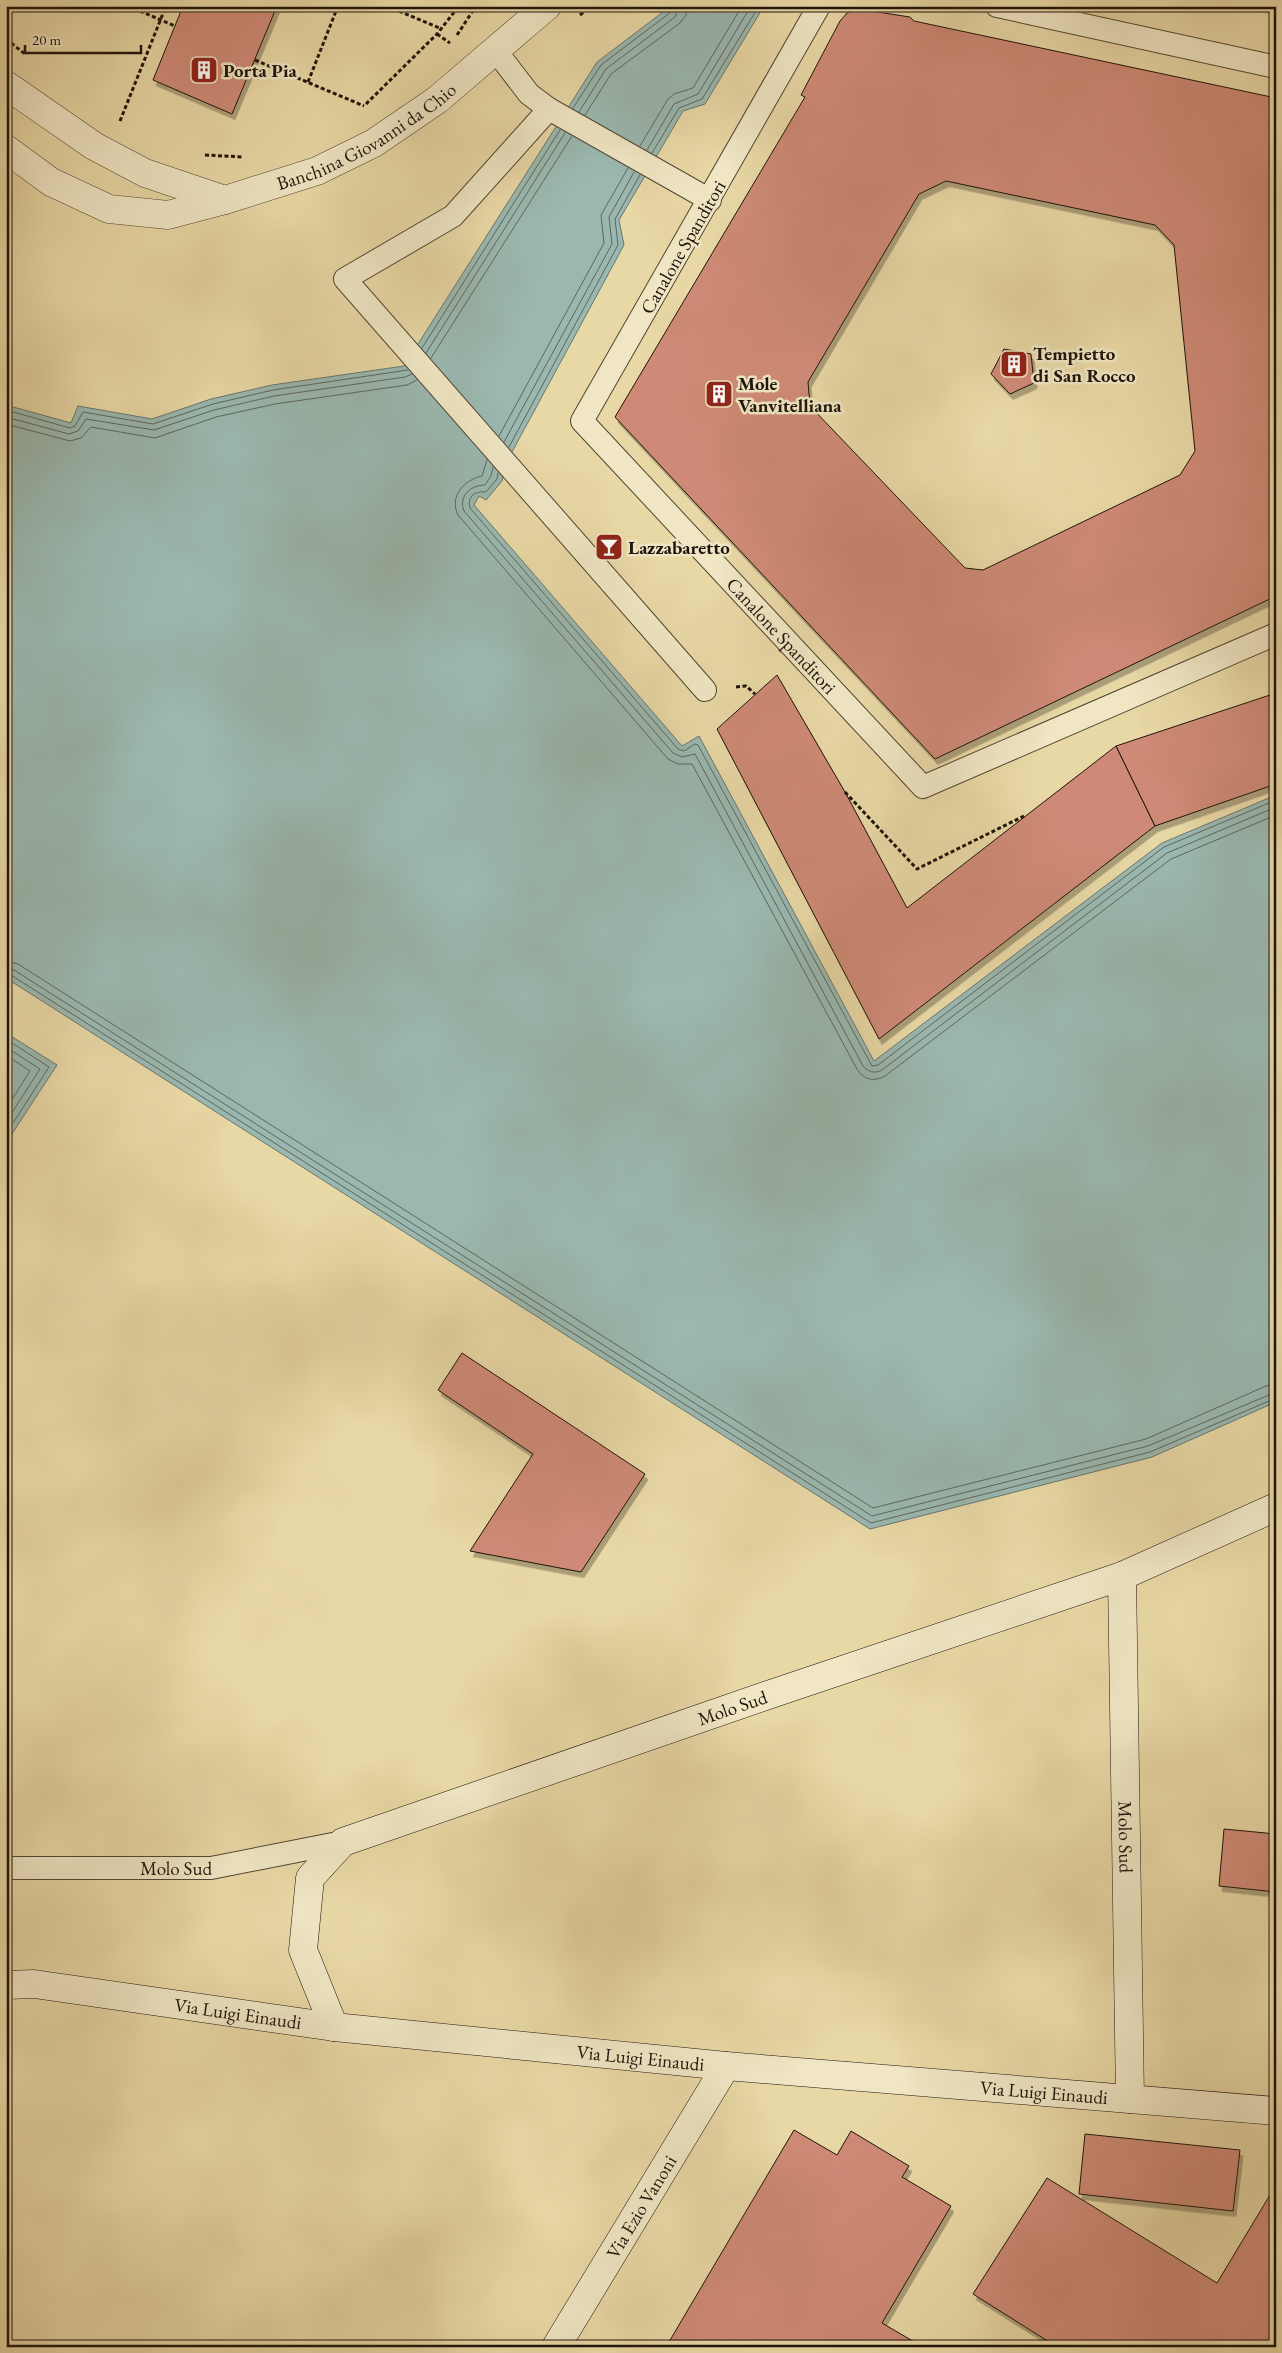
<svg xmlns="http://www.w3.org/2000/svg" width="1282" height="2353" viewBox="0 0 1282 2353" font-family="'EB Garamond',serif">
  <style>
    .water { fill: #9ab8b0; stroke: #69766e }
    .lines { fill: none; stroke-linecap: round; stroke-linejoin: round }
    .shore { stroke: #5c665e; stroke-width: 1 }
    .building { fill: #ce8a76; stroke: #1f140c; fill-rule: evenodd; filter: url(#shadow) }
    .lane-casing { stroke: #514532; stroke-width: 24 }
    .street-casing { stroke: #514532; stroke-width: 29 }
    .secondary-casing { stroke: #1f140c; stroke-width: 29 }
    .path { stroke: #1f140c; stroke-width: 3; stroke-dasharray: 4 2.5; stroke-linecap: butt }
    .lane { stroke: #f0e6c4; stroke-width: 22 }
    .street { stroke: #f0e6c4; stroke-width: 28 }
    .secondary { stroke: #f0e6c4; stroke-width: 28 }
    .labels { text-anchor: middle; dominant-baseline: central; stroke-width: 5; stroke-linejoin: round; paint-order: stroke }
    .poi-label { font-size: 19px; font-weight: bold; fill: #1f140c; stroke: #f0e6c4; text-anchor: start }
    .street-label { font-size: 19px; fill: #1f140c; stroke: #f0e6c4 }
  </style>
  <defs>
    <filter id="shadow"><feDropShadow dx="3" dy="5.5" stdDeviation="0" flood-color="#0004"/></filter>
  </defs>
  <rect width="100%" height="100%" fill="#e8d8a5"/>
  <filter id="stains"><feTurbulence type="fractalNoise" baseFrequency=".004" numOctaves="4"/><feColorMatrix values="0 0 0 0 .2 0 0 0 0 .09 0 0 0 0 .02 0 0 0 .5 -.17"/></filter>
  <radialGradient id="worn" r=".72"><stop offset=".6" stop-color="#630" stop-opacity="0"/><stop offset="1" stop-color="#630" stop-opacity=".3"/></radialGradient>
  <g class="water">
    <path d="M671,6H764L705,104L683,111L619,220L624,245L506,463L502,481L486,500L479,496L474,505L682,746L699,736L874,1061L1162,843L1276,795V1402L1152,1457L870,1529L6,978V405L71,423L78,406L152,419L211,399L272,385L404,366L597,62Z"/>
    <path d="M1231,6H1276V14Z"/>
    <path d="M6,1033L57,1065L6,1143Z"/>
  </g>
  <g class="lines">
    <g class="shore">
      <path d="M573,108L601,65L671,12L673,6"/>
      <path d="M579,112L606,69L675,17L679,6"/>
      <path d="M585,115L611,74L680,23L686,15L687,6"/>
      <path d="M640,146L668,99L674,94L693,88L742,6"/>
      <path d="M647,150L674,104L698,94L751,6"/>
      <path d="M652,153L679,108L702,99L759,6"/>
      <path d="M422,348L560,130"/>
      <path d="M426,353L565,133"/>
      <path d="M431,358L572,136"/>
      <path d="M6,410L70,428L75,426L83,412L153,424L213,404L273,390L408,370"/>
      <path d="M6,417L69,434L78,431L86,419L154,430L214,410L274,396L405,377L412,374"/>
      <path d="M6,424L70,441L81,438L91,427L155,438L216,417L275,404L407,385L417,380"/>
      <path d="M499,436L604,243L601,215L628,168"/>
      <path d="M504,442L612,244L609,217L634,172"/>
      <path d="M509,447L618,245L615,219L640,175"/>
      <path d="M487,460L482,476C464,480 449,496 458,515L668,759L678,764H692L857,1069C864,1080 874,1082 885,1076L1171,859L1276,815"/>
      <path d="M493,467L491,476L485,485C471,485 458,496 464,511L673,753L682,757L695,754L863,1066C868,1072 875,1074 882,1070L1167,853L1276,807"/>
      <path d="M498,473L497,479L486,492C476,491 467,495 470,508L678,749L684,751L695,744L698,745L872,1066L878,1065L1164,847L1276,800"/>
      <path d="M6,961L18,964L873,1508L1146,1439L1266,1386L1276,1384"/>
      <path d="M6,968L14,970L872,1516L1148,1446L1276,1392"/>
      <path d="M6,975H11L871,1523L1150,1452L1276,1398"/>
      <path d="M6,1039L49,1067L6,1134"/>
      <path d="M6,1047L40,1069L6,1122"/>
      <path d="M6,1055L30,1071L6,1109"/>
    </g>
  </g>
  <g class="building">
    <path d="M183,6H277L232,114L153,80Z"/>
    <path d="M858,9L910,17L914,21L1276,98V596L935,759L615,417L805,97L801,95L840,21L847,13ZM946,181L1155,225L1174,245L1195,451L1180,475L983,570L965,568L810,406L808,382L919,194Z"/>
    <path d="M1004,349L1031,354L1034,383L1010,394L991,374Z"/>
    <path d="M777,675L845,792L907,908L1116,746L1155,826L879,1039L717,729Z"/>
    <path d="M1276,693V784L1155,826L1116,746Z"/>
    <path d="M462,1353L645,1474L581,1572L470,1551L533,1454L438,1390Z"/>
    <path d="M1224,1829L1276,1834V1892L1219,1886Z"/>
    <path d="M794,2130L837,2155L851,2131L909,2166L902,2177L951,2206L882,2323L923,2347H666Z"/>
    <path d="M1085,2134L1240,2150L1233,2211L1079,2194Z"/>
    <path d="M1047,2178L1217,2283L1276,2185V2347H1057L973,2294Z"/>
  </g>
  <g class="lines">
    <defs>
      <g id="lane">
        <path id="s1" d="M819,6L582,421L923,787L1276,634"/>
        <path d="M997,6L1276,67"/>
        <path d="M496,51L529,94L549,109L710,200"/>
        <path d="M549,109L453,216L345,279L705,690"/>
        <path id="s2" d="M6,1868H211L343,1842"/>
      </g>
      <g id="street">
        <path d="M6,85L94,146L145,173L225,200"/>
        <path id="s3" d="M6,149L51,182L109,209L168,215L225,200L317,171L374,143L437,100L547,6"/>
      </g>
      <g id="secondary">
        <path id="s4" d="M1122,1576L1130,2099"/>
        <path id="s5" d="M6,1985L34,1984L334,2027L726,2066L1276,2111"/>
        <path id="s6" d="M334,2027L303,1950L310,1878L343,1842L771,1694L1122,1576L1276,1507"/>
        <path id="s7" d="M556,2347L726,2066"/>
      </g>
    </defs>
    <use href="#lane" class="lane-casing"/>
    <use href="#street" class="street-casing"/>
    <use href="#secondary" class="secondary-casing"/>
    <g class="path">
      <path d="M128,6L175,26"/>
      <path d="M387,6L442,29"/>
      <path d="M580,15L591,6"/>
      <path d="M437,34L450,43"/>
      <path d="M457,35L476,6"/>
      <path d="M6,39L25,54"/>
      <path d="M255,60L364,106"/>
      <path d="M308,82L338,6"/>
      <path d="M366,104L437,34L459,6"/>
      <path d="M120,121L166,6"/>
      <path d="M205,155L243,157"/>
      <path d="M736,687L746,686L755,694"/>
      <path d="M845,792L917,869L1024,816"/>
    </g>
    <use href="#lane" class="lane"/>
    <use href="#street" class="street"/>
    <use href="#secondary" class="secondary"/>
  </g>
  <defs>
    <symbol id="building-square" viewBox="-11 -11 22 22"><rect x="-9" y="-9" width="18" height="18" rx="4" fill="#8f2418" stroke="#f0e6c4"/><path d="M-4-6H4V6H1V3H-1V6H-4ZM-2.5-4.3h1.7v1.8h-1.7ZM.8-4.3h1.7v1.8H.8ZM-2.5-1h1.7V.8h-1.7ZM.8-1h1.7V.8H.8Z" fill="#fff"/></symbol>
    <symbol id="bar-square" viewBox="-11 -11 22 22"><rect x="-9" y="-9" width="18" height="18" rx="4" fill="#8f2418" stroke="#f0e6c4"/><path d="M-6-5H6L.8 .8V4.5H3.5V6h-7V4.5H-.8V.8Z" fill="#fff"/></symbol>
  </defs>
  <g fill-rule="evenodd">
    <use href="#building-square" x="188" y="54" width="32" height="32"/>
    <use href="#building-square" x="998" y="348" width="32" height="32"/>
    <use href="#building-square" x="703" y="378" width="32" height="32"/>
    <use href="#bar-square" x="593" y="531" width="32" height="32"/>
  </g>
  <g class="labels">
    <g class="poi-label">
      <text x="223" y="70">Porta Pia</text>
      <text x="1033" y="353">Tempietto<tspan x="1033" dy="22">di San Rocco</tspan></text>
      <text x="738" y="383">Mole<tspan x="738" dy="22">Vanvitelliana</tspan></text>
      <text x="628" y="547">Lazzabaretto</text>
    </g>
    <g class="street-label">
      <text stroke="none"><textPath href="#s3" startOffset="394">Banchina Giovanni da Chio</textPath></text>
      <text transform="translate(683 247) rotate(-60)">Canalone Spanditori</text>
      <text stroke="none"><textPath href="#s1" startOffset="771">Canalone Spanditori</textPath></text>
      <text stroke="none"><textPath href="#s6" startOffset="616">Molo Sud</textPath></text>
      <text stroke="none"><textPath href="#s4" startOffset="261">Molo Sud</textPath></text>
      <text stroke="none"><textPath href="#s2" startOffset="170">Molo Sud</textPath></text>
      <text stroke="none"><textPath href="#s5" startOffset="234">Via Luigi Einaudi</textPath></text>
      <text stroke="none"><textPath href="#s5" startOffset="639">Via Luigi Einaudi</textPath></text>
      <text stroke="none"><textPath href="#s5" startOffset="1044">Via Luigi Einaudi</textPath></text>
      <text stroke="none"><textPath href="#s7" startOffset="164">Via Ezio Vanoni</textPath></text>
    </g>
  </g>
  <rect width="1282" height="2353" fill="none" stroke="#e8d8a5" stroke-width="25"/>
  <rect x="8" y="8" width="1267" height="2338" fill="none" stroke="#1f140c" stroke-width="2.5"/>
  <rect x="12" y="12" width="1257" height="2328" fill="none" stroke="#1f140c"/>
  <path d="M25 45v8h116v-8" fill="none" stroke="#1f140c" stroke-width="2.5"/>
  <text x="32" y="45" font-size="15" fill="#1f140c" stroke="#f0e6c4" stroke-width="4" paint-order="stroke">20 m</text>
  <rect width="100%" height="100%" filter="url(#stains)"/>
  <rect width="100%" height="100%" fill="url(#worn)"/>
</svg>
